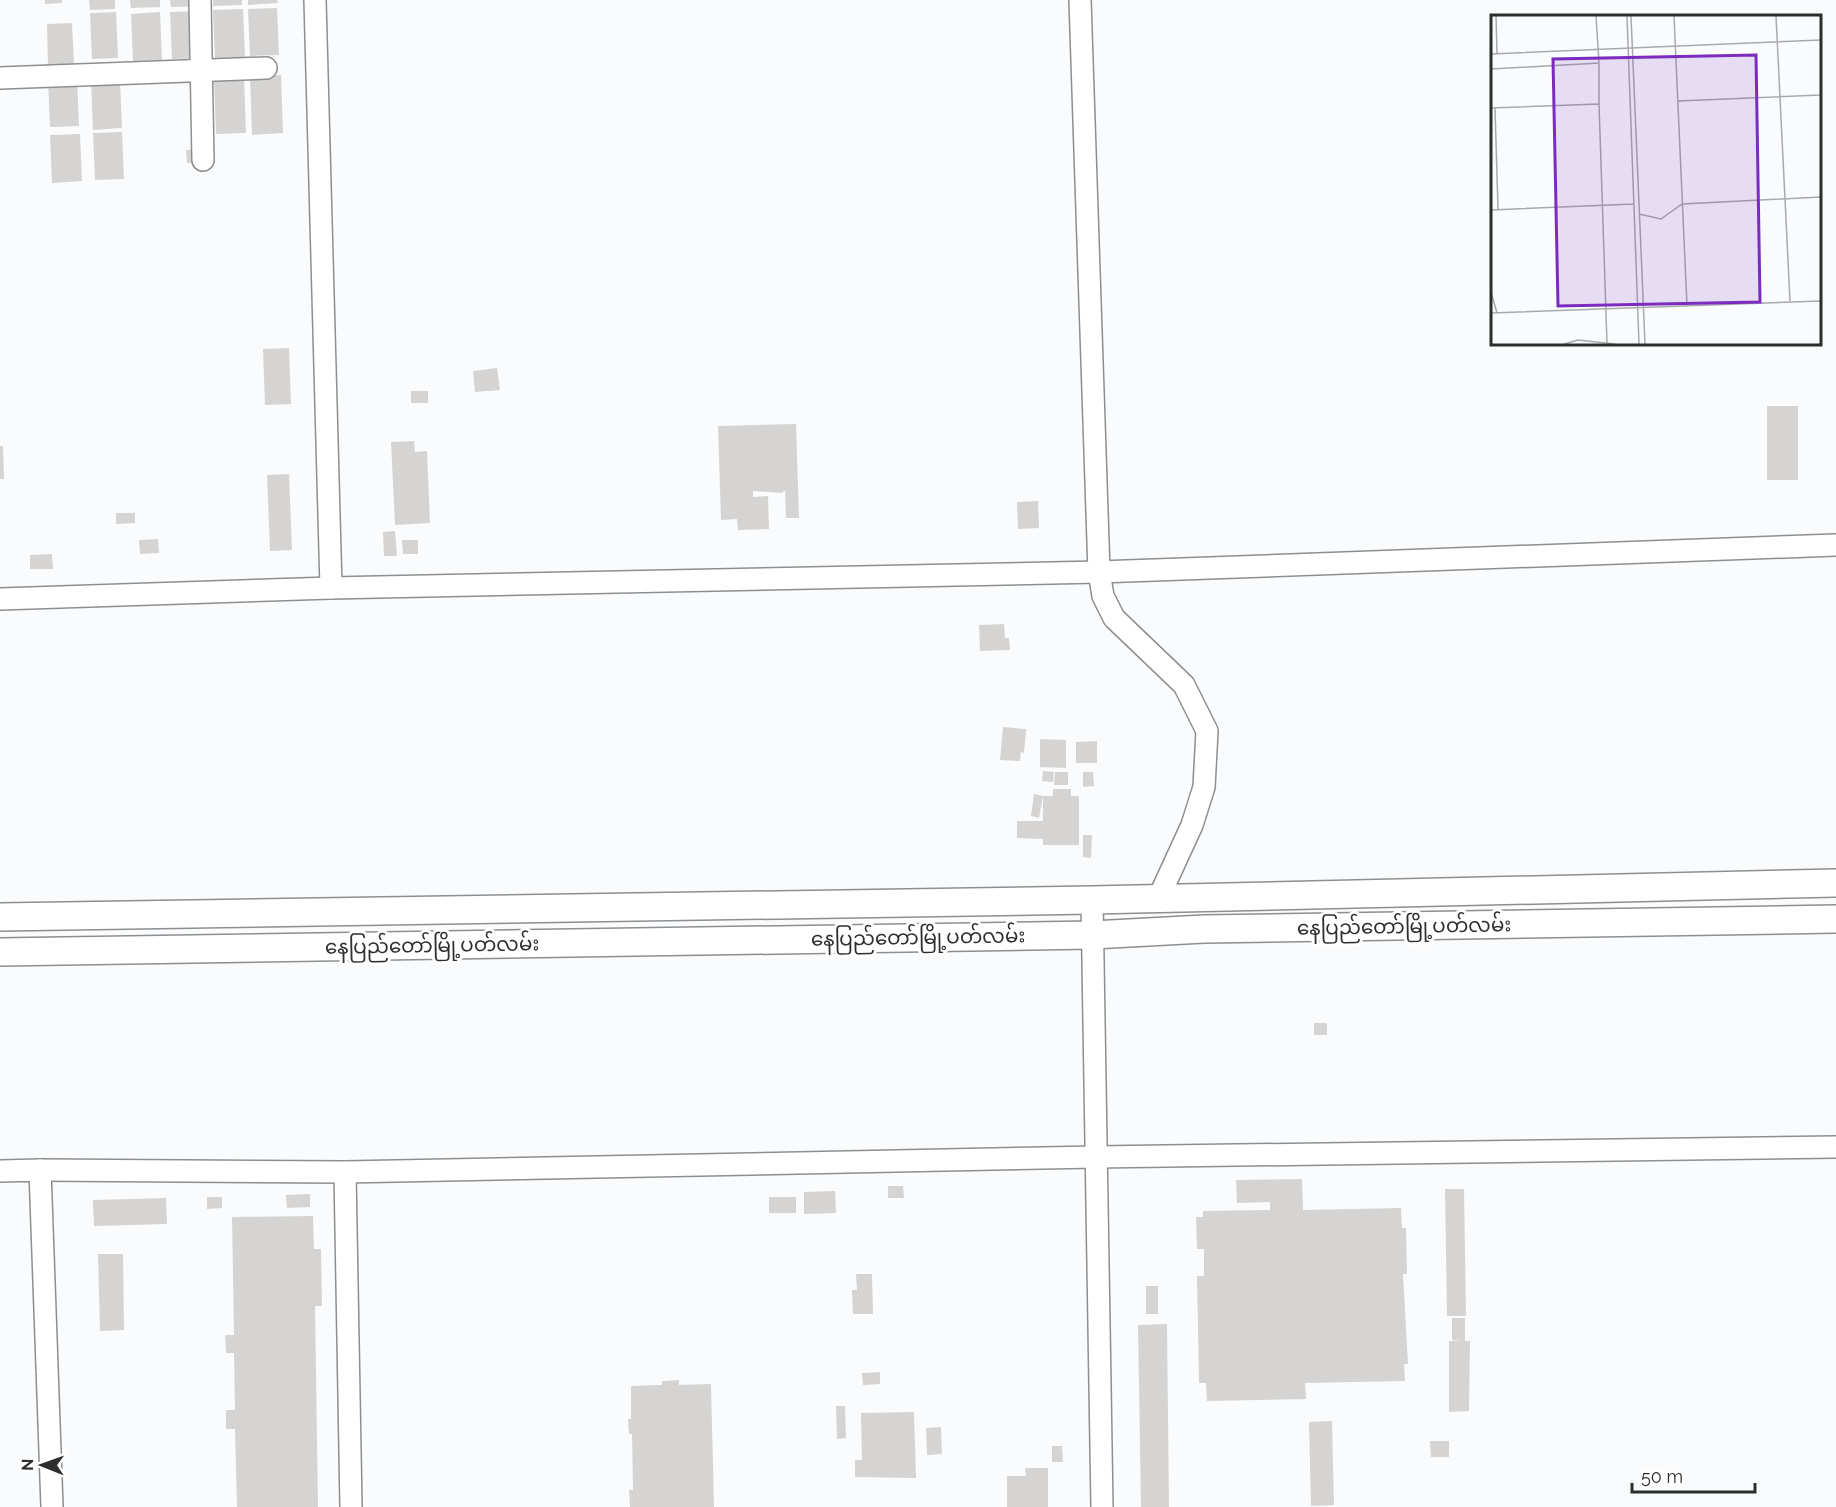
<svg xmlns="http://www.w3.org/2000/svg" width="1836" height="1507" viewBox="0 0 1836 1507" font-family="Raleway,'Noto Sans Myanmar',sans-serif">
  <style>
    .building { fill: #d5d4d2 }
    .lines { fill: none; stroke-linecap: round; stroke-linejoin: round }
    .minor-casing { stroke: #8d8e8f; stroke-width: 24 }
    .major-casing { stroke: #8d8e8f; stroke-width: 30 }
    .minor { stroke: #fff; stroke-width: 21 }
    .major { stroke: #fff; stroke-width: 27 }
    .labels { text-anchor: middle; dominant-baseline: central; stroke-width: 6; stroke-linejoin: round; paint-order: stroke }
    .street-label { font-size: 20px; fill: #2d2e2e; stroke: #fff }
    .inset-road { fill: none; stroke: #a8a9aa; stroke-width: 1.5 }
    .view { fill: #7b2cbf; fill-opacity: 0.15; stroke: #7b2cbf; stroke-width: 3 }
    .inset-edge { fill: none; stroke: #2d2e2e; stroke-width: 3 }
  </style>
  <rect width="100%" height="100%" fill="#fafbfd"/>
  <g class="building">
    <path d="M45,0H62V3L45,4Z"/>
    <path d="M89,0H115V9L90,10Z"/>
    <path d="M130,0H160V7L131,8Z"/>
    <path d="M170,0H200V6L171,7Z"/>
    <path d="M213,0H242V5L213,6Z"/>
    <path d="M248,0H277L278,3L248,5Z"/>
    <path d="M277,8L279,55L250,56L248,9Z"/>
    <path d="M243,9L245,57L215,58L213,10Z"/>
    <path d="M200,11L202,58L172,59L170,12Z"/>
    <path d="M116,12L118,58L92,59L90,13Z"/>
    <path d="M160,12L162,60L133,61L131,14Z"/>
    <path d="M72,23L74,64L48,65L47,24Z"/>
    <path d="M281,75L283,133L252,135L250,76Z"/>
    <path d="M244,76L246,133L216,134L214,77Z"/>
    <path d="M77,79L79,126L50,127L48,80Z"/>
    <path d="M120,81L122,128L93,130L91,82Z"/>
    <path d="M122,132L124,179L95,180L93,133Z"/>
    <path d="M80,134L82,181L52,183L50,135Z"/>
    <path d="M205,149L206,162L187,163L186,150Z"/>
    <path d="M289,348L291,404L265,405L263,349Z"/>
    <path d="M497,368L500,390L475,392L473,371Z"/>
    <rect x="411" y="391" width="17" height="12"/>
    <rect x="1767" y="406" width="31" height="74"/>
    <path d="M796,424L799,518H786L785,490L782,493L753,491V497L768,496L769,529L738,530L737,519L721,520L718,426Z"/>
    <path d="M414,441L415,452L427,451L430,523L395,525L391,442Z"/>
    <path d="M0,446H3L4,479H0Z"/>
    <path d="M289,474L292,550L270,551L267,475Z"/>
    <path d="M1038,501L1039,528L1018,529L1017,502Z"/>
    <path d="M116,513H135V523L116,524Z"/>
    <path d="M395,531L397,556H384L383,532Z"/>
    <path d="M158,539L159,553L140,554L139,540Z"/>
    <path d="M402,540H418V554H403Z"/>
    <path d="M52,554L53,569H30V555Z"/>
    <path d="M1004,624L1005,638H1009L1010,650L980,651L979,625Z"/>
    <path d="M1003,727L1026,729L1024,753L1021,752L1020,761L1000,760Z"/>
    <path d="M1040,739L1066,740V768L1040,767Z"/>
    <path d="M1097,741V763H1076V742Z"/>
    <path d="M1043,771L1054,772L1053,782L1042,781Z"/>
    <path d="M1055,772H1068V785H1054Z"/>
    <path d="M1083,772H1093L1094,786L1083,787Z"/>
    <path d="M1053,789H1071V796H1079V845H1043V839L1017,838V821H1043V796H1053Z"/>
    <path d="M1034,794L1043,796L1039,818L1031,816Z"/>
    <path d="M1083,835H1092L1091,858L1083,857Z"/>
    <rect x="1314" y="1023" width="13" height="12"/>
    <path d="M1302,1179L1303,1210L1401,1208L1402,1228H1406L1407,1274H1403L1408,1364H1404L1405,1381L1305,1383L1306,1399L1207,1401L1206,1383H1199L1197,1276H1204V1249H1197L1196,1217H1203V1211L1270,1210V1202L1237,1203L1236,1180Z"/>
    <path d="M888,1186H903L904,1198H888Z"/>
    <path d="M1445,1189H1464L1466,1316H1447Z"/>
    <path d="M835,1191L836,1213L804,1214V1192Z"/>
    <path d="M310,1194V1207L287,1208L286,1195Z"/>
    <path d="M207,1197H222V1208L207,1209Z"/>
    <rect x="769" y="1197" width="27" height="16"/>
    <path d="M166,1198L167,1224L94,1226L93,1200Z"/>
    <path d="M313,1216L314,1249H321L322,1306H315L318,1507H237L235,1429H226V1410H235L234,1353H226L225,1335H234L232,1217Z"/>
    <path d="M98,1254H123L124,1330L100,1331Z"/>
    <path d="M856,1274H872L873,1314H853L852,1290H857Z"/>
    <rect x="1146" y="1286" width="12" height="28"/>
    <path d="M1452,1318H1465V1341H1470L1469,1411L1449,1412V1341H1461L1452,1340Z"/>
    <path d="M1167,1324L1169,1507H1141L1138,1325Z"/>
    <path d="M880,1372V1384L863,1385L862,1373Z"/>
    <path d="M679,1380V1385L711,1384L714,1507H630L629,1490H633L632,1434H629L628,1419H631V1386L662,1385V1381Z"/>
    <path d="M836,1406H845L846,1438L837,1439Z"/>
    <path d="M914,1412L916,1478L855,1477V1460H862L861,1413Z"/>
    <path d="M1332,1421L1334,1505L1311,1506L1309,1422Z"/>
    <path d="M941,1427L942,1454L927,1455L926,1428Z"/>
    <path d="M1430,1441H1449V1457H1431Z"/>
    <path d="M1052,1446H1062L1063,1462H1052Z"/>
    <path d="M1025,1468H1048V1507H1007V1476H1026Z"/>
  </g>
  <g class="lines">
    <defs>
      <g id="minor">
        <path d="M200,0L203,160"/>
        <path d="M315,0L331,588"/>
        <path d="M1080,0L1099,572L1103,596L1114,618L1184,685L1207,731L1204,787L1192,825L1159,897"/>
        <path d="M0,78L266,68"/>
        <path d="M0,599L331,588L1099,572L1836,545"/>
        <path d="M1092,900L1102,1507"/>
        <path d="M40,1170L345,1172L351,1507"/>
        <path d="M0,1171L40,1170L52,1507"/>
        <path d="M345,1172L1096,1157L1836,1147"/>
      </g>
      <g id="major">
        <path d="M0,917L1092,900L1836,883"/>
        <path d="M0,952L1092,935L1204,929L1836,919"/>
      </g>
    </defs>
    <use href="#minor" class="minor-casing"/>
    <use href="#major" class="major-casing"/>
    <use href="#minor" class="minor"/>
    <use href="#major" class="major"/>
  </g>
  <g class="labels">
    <g class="street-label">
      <text transform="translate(1404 926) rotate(-1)">နေပြည်တော်မြို့ပတ်လမ်း</text>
      <text transform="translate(918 937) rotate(-1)">နေပြည်တော်မြို့ပတ်လမ်း</text>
      <text transform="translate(432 945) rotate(-1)">နေပြည်တော်မြို့ပတ်လမ်း</text>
    </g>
  </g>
  <g transform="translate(1491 15)">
    <rect width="330" height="330" fill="#fafbfd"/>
    <path class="inset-road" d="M5,1L6,38M136,1L148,329M140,1L154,329M183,1L196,291M285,1L299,286M0,39L330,25M0,54L108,48L105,1M187,86L330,80M108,89L116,328M0,93L108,89V48M4,93L7,194M0,195L143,189M148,199L170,204L191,189L330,182M0,277L6,298M0,298L330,286M73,329L87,325L124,329"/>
    <path class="view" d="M265,40L269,287L67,291L62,44Z"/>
    <rect width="330" height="330" class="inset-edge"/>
  </g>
  <g transform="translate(42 1465) rotate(271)" stroke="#ffffff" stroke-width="4.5" paint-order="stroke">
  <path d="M0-4.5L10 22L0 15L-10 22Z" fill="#2d2e2e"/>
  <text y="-9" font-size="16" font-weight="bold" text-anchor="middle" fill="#2d2e2e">N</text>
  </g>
  <path d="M1632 1483v9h123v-9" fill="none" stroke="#2d2e2e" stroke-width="3"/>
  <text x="1641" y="1483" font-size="18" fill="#2d2e2e" stroke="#ffffff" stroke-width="4.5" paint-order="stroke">50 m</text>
</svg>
